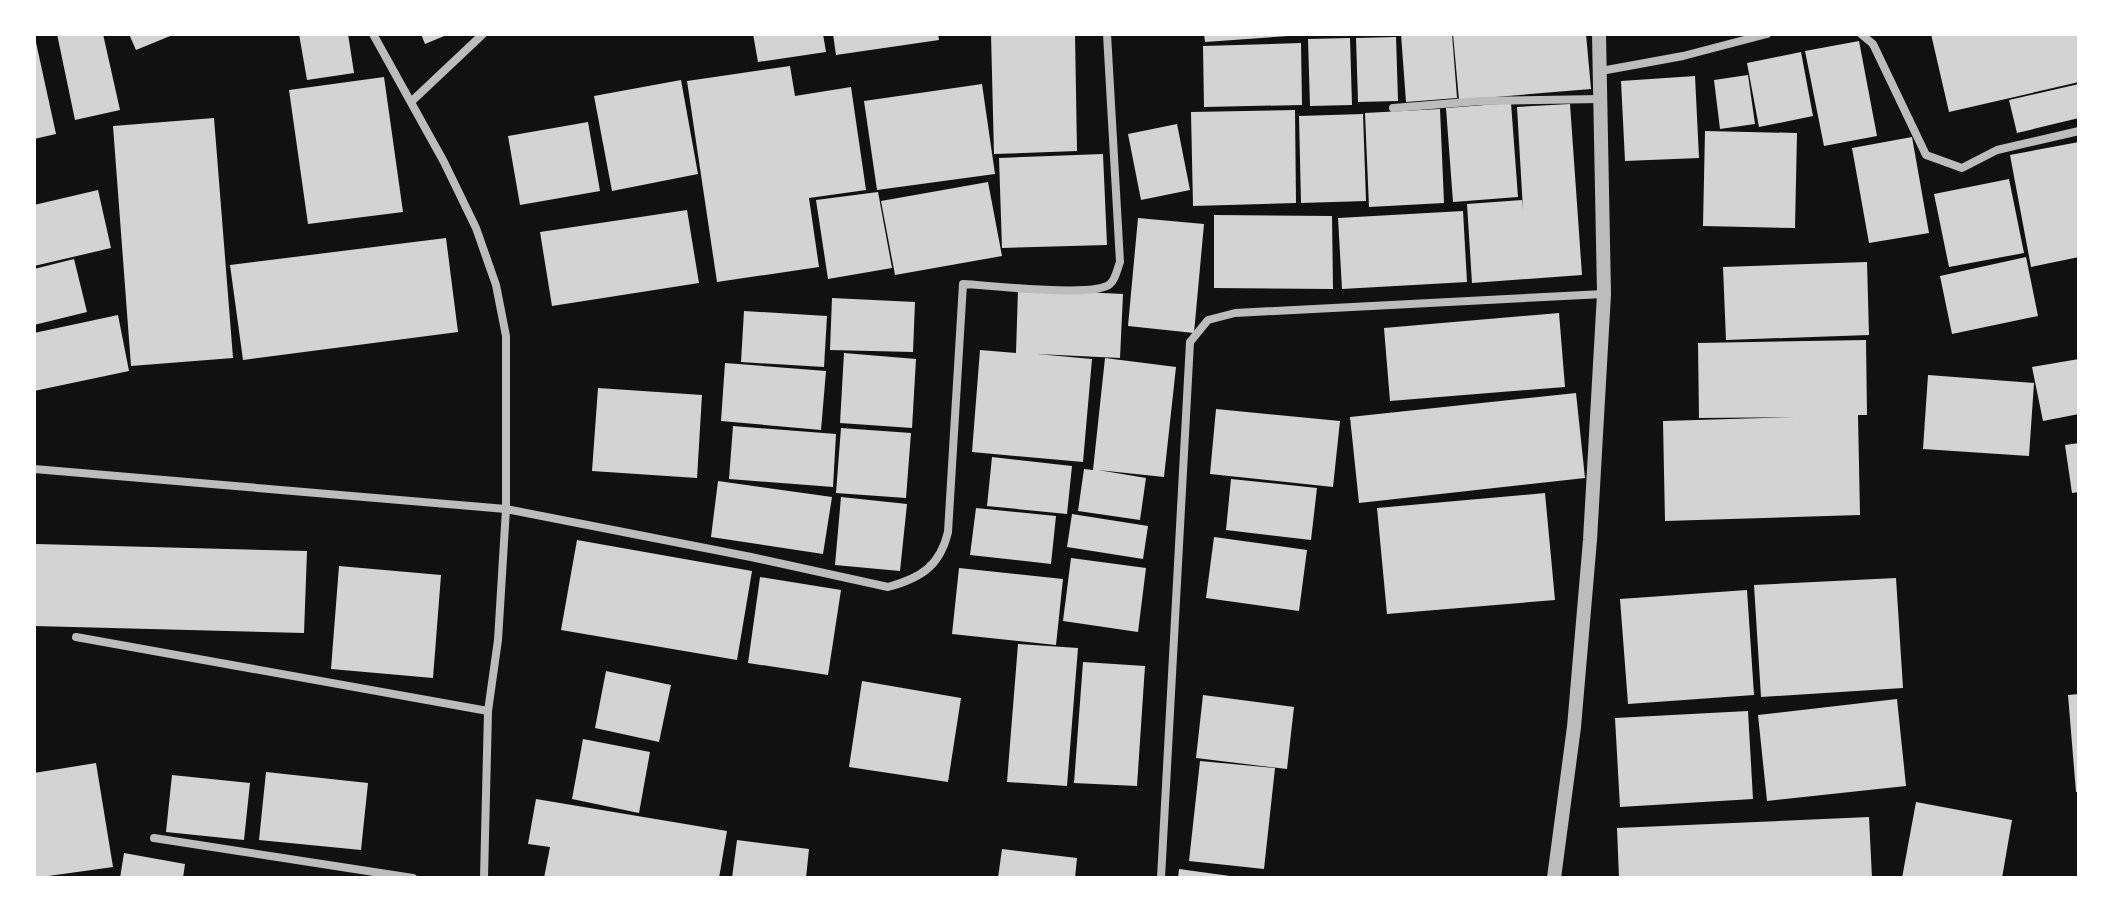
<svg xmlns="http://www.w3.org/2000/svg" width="2113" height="912" viewBox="0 0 2113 912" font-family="Barlow,sans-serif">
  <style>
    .building { fill: #d3d3d3 }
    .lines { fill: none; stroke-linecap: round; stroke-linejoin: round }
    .minor { stroke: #bcbcbc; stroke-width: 8 }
    .tertiary { stroke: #bcbcbc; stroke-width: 14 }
  </style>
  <rect width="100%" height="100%" fill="#111"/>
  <g class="building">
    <path d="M57,34H103L120,110L75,120Z"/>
    <path d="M129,34H175L136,50Z"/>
    <path d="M299,34H348L354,73L307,80Z"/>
    <path d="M421,34H449L425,44Z"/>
    <path d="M753,34H823L826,52L758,62Z"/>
    <path d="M833,34H938L939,40L836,55Z"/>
    <path d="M991,34H1075L1077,151L994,154Z"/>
    <path d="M1204,34H1288V36L1205,42Z"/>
    <path d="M1401,34H1452L1457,98L1406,102Z"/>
    <path d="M1453,34H1586L1591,89L1459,100Z"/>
    <path d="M1931,34H2077L2079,82L1949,112Z"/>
    <path d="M1396,37L1398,101L1358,102L1356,38Z"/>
    <path d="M35,38L56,134L34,139V39Z"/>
    <path d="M1350,38L1352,105L1310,106L1308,39Z"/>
    <path d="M1859,41L1877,136L1824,146L1805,51Z"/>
    <path d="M1301,43L1302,105L1204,107L1203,46Z"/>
    <path d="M1801,52L1813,116L1759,127L1747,63Z"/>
    <path d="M790,66L795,96L851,87L866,190L809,198L819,267L717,282L687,81Z"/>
    <path d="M1748,75L1755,124L1720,129L1714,80Z"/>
    <path d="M1695,76L1699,158L1625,161L1621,81Z"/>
    <path d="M384,77L403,212L308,224L289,90Z"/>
    <path d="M681,80L698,174L612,191L594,96Z"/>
    <path d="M982,84L995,174L877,190L864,101Z"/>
    <path d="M2079,84V118L2017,133L2009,100Z"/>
    <path d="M1511,103L1518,197L1453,202L1446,108Z"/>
    <path d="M1570,104L1582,275L1472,283L1467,204L1522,200L1523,210L1517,107Z"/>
    <path d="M1440,109L1444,203L1369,207L1365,113Z"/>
    <path d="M1295,110L1296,203L1193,206L1191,112Z"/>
    <path d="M1363,114L1366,201L1301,203L1299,116Z"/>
    <path d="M214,118L233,358L131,366L113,126Z"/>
    <path d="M588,122L600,191L520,205L508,136Z"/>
    <path d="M1177,124L1190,190L1141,200L1128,134Z"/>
    <path d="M1705,131L1797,133L1795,228L1703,226Z"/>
    <path d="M1912,137L1929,233L1869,243L1852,148Z"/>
    <path d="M2079,142V257L2031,267L2010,155Z"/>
    <path d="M1103,154L1107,245L1002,248L999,158Z"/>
    <path d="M2009,179L2024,253L1949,267L1934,194Z"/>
    <path d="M988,182L1002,256L895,275L881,201Z"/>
    <path d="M98,190L111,248L34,266V205Z"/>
    <path d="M878,192L892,268L828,279L816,200Z"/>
    <path d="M687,210L699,283L552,306L540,232Z"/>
    <path d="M1463,211L1467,282L1342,289L1338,218Z"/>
    <path d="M1214,215L1332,216L1333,289L1214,288Z"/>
    <path d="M1138,218L1204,224L1194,333L1128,326Z"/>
    <path d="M446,238L458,332L243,360L230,265Z"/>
    <path d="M2026,257L2038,316L1952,334L1940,276Z"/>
    <path d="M74,259L87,312L34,325V269Z"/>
    <path d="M1867,262L1869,335L1726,340L1723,267Z"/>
    <path d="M1018,289L1123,294L1120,358L1037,354L1092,359L1083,462L972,452L980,350L1016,353Z"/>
    <path d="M832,298L915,302L913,352L830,350Z"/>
    <path d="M744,311L827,316L824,367L741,362Z"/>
    <path d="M1559,313L1565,387L1390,401L1384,328Z"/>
    <path d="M118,315L129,371L34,391V333Z"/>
    <path d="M1866,340L1867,415H1858L1860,515L1665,521L1663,421L1796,417L1699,418L1698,343Z"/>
    <path d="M844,353L916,359L912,428L840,423Z"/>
    <path d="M1105,358L1176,367L1164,477L1098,470L1146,478L1140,520L1078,511L1084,469L1093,470Z"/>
    <path d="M2079,359V414L2043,421L2032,367Z"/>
    <path d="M725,363L826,371L821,430L721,421Z"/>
    <path d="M1928,375L2034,383L2029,456L1923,449Z"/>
    <path d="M598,388L702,395L697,478L592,471Z"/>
    <path d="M1576,393L1585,478L1359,503L1350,417Z"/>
    <path d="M1216,409L1340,421L1333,487L1210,474Z"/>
    <path d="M733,426L836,434L833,487L729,479Z"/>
    <path d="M841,428L911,433L906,498L836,493Z"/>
    <path d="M2079,443V492L2072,493L2065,445Z"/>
    <path d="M992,457L1072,466L1067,514L987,506Z"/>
    <path d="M1231,479L1317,488L1311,540L1226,530Z"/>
    <path d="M718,481L832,497L823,554L711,537Z"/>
    <path d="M1545,493L1555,600L1387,614L1377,508Z"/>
    <path d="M841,497L907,504L900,571L835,565Z"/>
    <path d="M976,508L1056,516L1051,564L970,555Z"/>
    <path d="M1072,514L1148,526L1143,559L1067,547Z"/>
    <path d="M1214,537L1307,550L1299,611L1206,598Z"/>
    <path d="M577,540L752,571L737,660L561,630Z"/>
    <path d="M36,544L307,551L304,633L34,626Z"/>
    <path d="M1071,558L1146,568L1138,632L1063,621Z"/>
    <path d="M339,566L441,575L433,678L331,669Z"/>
    <path d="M959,568L1063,579L1056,645L952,634Z"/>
    <path d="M760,577L841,590L828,675L748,663Z"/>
    <path d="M1896,578L1903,688L1761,697L1754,585Z"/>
    <path d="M1747,590L1754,695L1628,704L1620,599Z"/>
    <path d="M1018,644L1078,648L1067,786L1007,782Z"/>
    <path d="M1083,662L1145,666L1137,786L1074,783Z"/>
    <path d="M606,671L671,685L659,742L595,728Z"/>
    <path d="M862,681L961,698L948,782L849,767Z"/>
    <path d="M2079,694V792H2076L2068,695Z"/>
    <path d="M1203,695L1294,707L1287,769L1196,758Z"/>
    <path d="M1897,699L1906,786L1767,801L1758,715Z"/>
    <path d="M1748,711L1753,799L1620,807L1615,718Z"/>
    <path d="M583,739L650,752L639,813L572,799Z"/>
    <path d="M1200,761L1275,768L1264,869L1189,861Z"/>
    <path d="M96,763L113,867L34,878V773Z"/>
    <path d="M266,772L368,783L361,850L259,840Z"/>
    <path d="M172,775L250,783L244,840L166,832Z"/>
    <path d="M536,799L727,831L719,878H544L550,847L528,844Z"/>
    <path d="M1916,802L2012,820L2002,878H1902Z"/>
    <path d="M1869,817L1872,878H1619L1617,828Z"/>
    <path d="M737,840L809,849L806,878H732Z"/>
    <path d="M1002,849L1077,858L1075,878H998Z"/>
    <path d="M124,853L185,864L183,878H120Z"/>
    <path d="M1179,869L1230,876L1229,878H1178Z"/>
  </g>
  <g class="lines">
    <g class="minor">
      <path d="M373,34L444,162L476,228L496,285L506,336V509L498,640L488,711L484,878"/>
      <path d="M1861,34L1873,44L1926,155L1962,168L1997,150L2079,131"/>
      <path d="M1601,71L1683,56L1767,34"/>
      <path d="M412,101L483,34"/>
      <path d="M1393,108L1480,101L1601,99"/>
      <path d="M34,469L506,509L751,557L888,587C921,578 940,566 948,532L963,284C988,285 1095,298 1110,284C1116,279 1117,269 1120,262L1107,34"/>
      <path d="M76,637L488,711"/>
      <path d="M154,838L413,878"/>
      <path d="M1161,878L1190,342L1208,320L1235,313L1604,294"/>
    </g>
    <path class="tertiary" d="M1554,878L1574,727L1590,540L1604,294L1599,34"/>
  </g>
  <rect width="2113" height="912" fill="none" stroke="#ffffff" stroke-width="72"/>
</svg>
